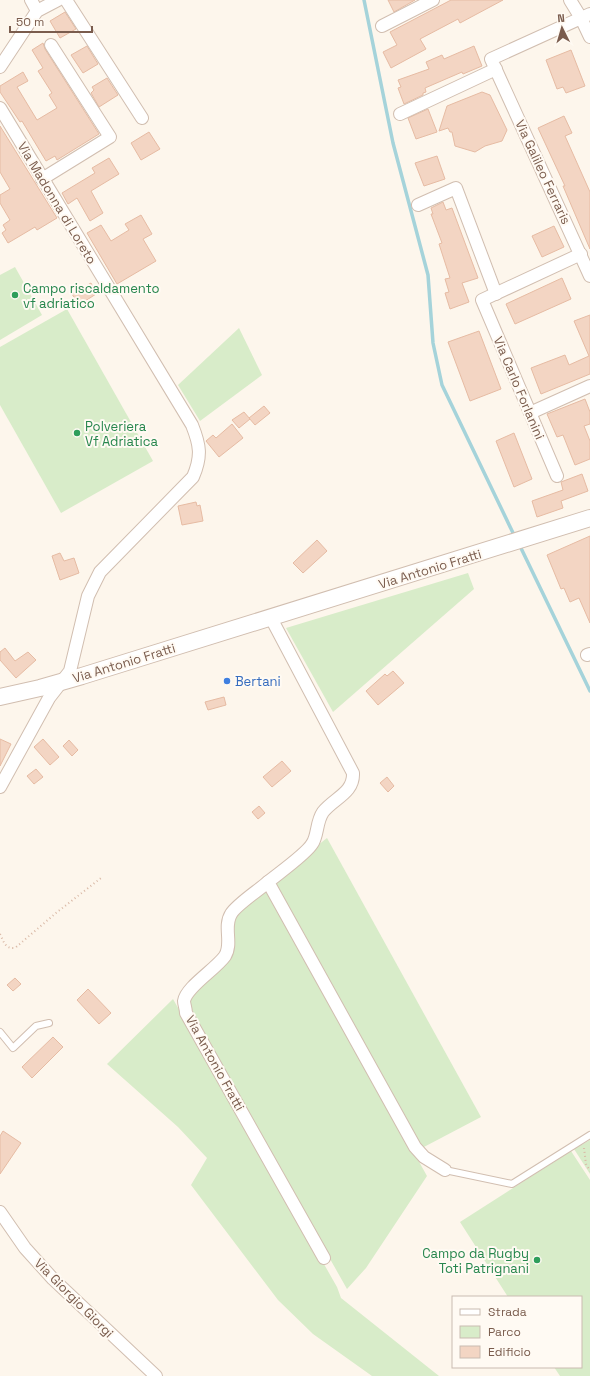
<svg xmlns="http://www.w3.org/2000/svg" width="590" height="1376" viewBox="0 0 590 1376" font-family="'Space Grotesk',sans-serif">
  <style>
    .green { fill: #d8ecc9 }
    .lines { fill: none; stroke-linecap: round; stroke-linejoin: round }
    .stream { stroke: #a5d3da; stroke-width: 3.5 }
    .building { fill: #f3d5c3; stroke: #e6bba3 }
    .service-casing { stroke: #d1beb0; stroke-width: 8 }
    .minor-casing { stroke: #d1beb0; stroke-width: 14 }
    .tertiary-casing { stroke: #d1beb0; stroke-width: 18 }
    .path { stroke: #d9b8a5; stroke-width: 2; stroke-dasharray: 1 3; stroke-linecap: butt }
    .service { stroke: #fff; stroke-width: 6 }
    .minor { stroke: #fff; stroke-width: 12 }
    .tertiary { stroke: #fff; stroke-width: 16 }
    .leisure-dot { fill: #2e9e5b; stroke: #fffaf3; stroke-width: 1.5 }
    .shop-dot { fill: #3f7fe0; stroke: #fffaf3; stroke-width: 1.5 }
    .labels { text-anchor: middle; dominant-baseline: central; stroke-width: 4; stroke-linejoin: round; paint-order: stroke }
    .street-label { font-size: 13px; fill: #7a5c4d; stroke: #fffaf3 }
    .leisure-label { font-size: 13px; fill: #27864d; stroke: #fffaf3; text-anchor: start }
    .shop-label { font-size: 13px; fill: #366cbe; stroke: #fffaf3; text-anchor: start }
  </style>
  <rect width="100%" height="100%" fill="#fdf6ec"/>
  <g class="green">
    <path d="M15,267L42,315L0,340V275Z"/>
    <path d="M67,309L153,461L61,513L0,405V347Z"/>
    <path d="M239,328L262,375L200,421L178,385Z"/>
    <path d="M468,573L474,589L333,712L286,628Z"/>
    <path d="M327,838L481,1117L422,1148L277,890L275,881L280,875Z"/>
    <path d="M266,887L427,1176L366,1268L347,1289L191,1013L188,1003C199,983 224,973 233,951C236,944 233,925 233,916Z"/>
    <path d="M173,999L337,1287L341,1298L439,1376H372L313,1334L278,1300L191,1185L207,1158L178,1127L107,1064Z"/>
    <path d="M590,1140V1174L574,1149Z"/>
    <path d="M571,1151L590,1180V1376H560L554,1367H581V1297H508L460,1222Z"/>
  </g>
  <g class="lines">
    <g class="stream">
      <path d="M364,0L393,143L428,275L433,343L442,385L515,537"/>
      <path d="M519,544L590,691"/>
    </g>
  </g>
  <g class="building">
    <path d="M388,0H415L394,12Z"/>
    <path d="M451,0H503L460,23L458,19L420,39L426,49L391,68L383,52L397,45L390,32Z"/>
    <path d="M65,12L76,29L60,38L50,21Z"/>
    <path d="M43,43L45,49L99,134L57,160L55,156L46,161L22,121L20,122L0,92V86L23,72L28,81L17,87L37,120L57,108L49,95L52,93L38,71L43,68L32,50Z"/>
    <path d="M87,46L98,64L83,73L71,55Z"/>
    <path d="M474,46L482,66L463,74L462,72L425,88L426,92L423,93V95L404,104L398,88L401,87L398,80L429,69L426,62L442,55L444,59Z"/>
    <path d="M571,50L585,86L566,93L563,87L557,89L546,60Z"/>
    <path d="M107,78L118,95L99,107L91,93L94,90L92,87Z"/>
    <path d="M482,92L490,95L507,130L502,141L485,146L475,152L455,146L452,132H450L448,128L439,131L447,106Z"/>
    <path d="M428,109L437,132L416,139L408,118Z"/>
    <path d="M564,116L572,133L565,136L590,192V249L563,186H565L538,128Z"/>
    <path d="M0,126L57,218L37,230L35,227L8,243L2,233L6,230L3,225L10,220L0,203V195L10,189L0,172Z"/>
    <path d="M149,132L160,149L141,160L131,143Z"/>
    <path d="M437,156L445,179L424,186L415,163Z"/>
    <path d="M109,158L119,174L91,191L103,213L90,221L77,198L68,204L62,193L95,173L92,168Z"/>
    <path d="M443,202L446,210L452,208L478,278L462,283L469,302L450,309L445,293L449,292L445,279L450,278L439,244L442,243L431,214H433L431,208Z"/>
    <path d="M141,215L152,234L143,239L156,261L117,284L87,233L101,225L111,241L129,230L125,224Z"/>
    <path d="M554,226L564,247L542,257L532,236Z"/>
    <path d="M562,278L571,299L515,324L506,304Z"/>
    <path d="M91,283L96,294L79,305L72,294Z"/>
    <path d="M590,315V374L541,394L531,368L565,355L569,365L589,356L574,321Z"/>
    <path d="M479,331L501,389L470,401L448,342Z"/>
    <path d="M585,399L590,412V424L584,426L590,441V459L575,465L563,435L557,437L547,414Z"/>
    <path d="M264,406L270,413L255,425L249,418Z"/>
    <path d="M244,412L250,419L239,428L232,420Z"/>
    <path d="M232,424L243,438L219,457L206,441L213,435L216,438Z"/>
    <path d="M514,433L532,479L514,487L496,441Z"/>
    <path d="M582,474L588,491L561,501L563,508L537,517L532,501L563,490L561,482Z"/>
    <path d="M196,502L197,506L200,505L203,521L182,525L178,506Z"/>
    <path d="M590,536V623L579,598L570,602L564,588L561,589L547,555Z"/>
    <path d="M317,540L327,551L303,573L293,563Z"/>
    <path d="M60,553L64,561L74,558L79,573L60,580L52,556Z"/>
    <path d="M5,648L15,661L28,652L36,660L16,678L0,660V652Z"/>
    <path d="M393,671L404,683L378,705L366,691L385,674L387,676Z"/>
    <path d="M224,697L226,705L208,710L205,702Z"/>
    <path d="M0,739L11,744L0,766Z"/>
    <path d="M43,739L59,757L50,765L34,747Z"/>
    <path d="M69,740L78,750L72,756L63,746Z"/>
    <path d="M282,761L291,771L272,787L263,777Z"/>
    <path d="M36,769L43,777L34,784L27,776Z"/>
    <path d="M387,777L394,786L388,792L380,783Z"/>
    <path d="M259,806L265,813L258,819L252,812Z"/>
    <path d="M15,978L21,984L13,991L7,985Z"/>
    <path d="M88,989L111,1013L99,1024L77,1000Z"/>
    <path d="M53,1037L63,1047L32,1078L22,1067Z"/>
    <path d="M3,1131L21,1143L0,1174V1136Z"/>
  </g>
  <g class="lines">
    <defs>
      <g id="service">
        <path d="M0,1032L13,1048L36,1026L49,1023"/>
        <path d="M445,1170L512,1184L590,1135"/>
      </g>
      <g id="minor">
        <path d="M31,0L37,11"/>
        <path d="M66,0L142,118"/>
        <path d="M570,0L581,18L590,37"/>
        <path d="M590,14L491,59L590,276"/>
        <path d="M382,26L433,0"/>
        <path d="M0,67L37,11L58,0"/>
        <path d="M0,108L192,425C200,445 202,456 193,477L100,572L88,596L70,671L49,698L0,787"/>
        <path d="M400,114L496,69"/>
        <path d="M42,179L110,137L51,45"/>
        <path d="M418,205L456,188L496,294"/>
        <path d="M530,413L590,386"/>
        <path d="M557,476L482,300L581,254"/>
        <path d="M271,618L353,773C354,793 334,798 323,812C316,822 318,836 312,844C306,854 279,873 268,882L415,1147L424,1157L445,1170"/>
        <path d="M587,655L590,654"/>
        <path d="M268,882C259,890 236,905 231,914C223,927 233,943 225,956C216,969 186,987 184,1001C184,1004 186,1009 186,1013L324,1258"/>
        <path d="M0,1212L25,1248L53,1279L156,1376"/>
      </g>
      <path id="tertiary" d="M0,697L40,688L82,676L590,518"/>
    </defs>
    <use href="#service" class="service-casing"/>
    <use href="#minor" class="minor-casing"/>
    <use href="#tertiary" class="tertiary-casing"/>
    <g class="path">
      <path d="M0,934C4,942 5,949 15,948L56,913L101,878"/>
      <path d="M584,1148L586,1164L590,1171"/>
    </g>
    <use href="#service" class="service"/>
    <use href="#minor" class="minor"/>
    <use href="#tertiary" class="tertiary"/>
  </g>
  <g class="leisure-dot">
    <circle cx="15" cy="295" r="4"/>
    <circle cx="77" cy="433" r="4"/>
    <circle cx="537" cy="1260" r="4"/>
  </g>
  <circle class="shop-dot" cx="227" cy="681" r="4"/>
  <g class="labels">
    <g class="street-label">
      <text transform="translate(543 172) rotate(65)">Via Galileo Ferraris</text>
      <text transform="translate(57 203) rotate(59)">Via Madonna di Loreto</text>
      <text transform="translate(519 388) rotate(67)">Via Carlo Forlanini</text>
      <text transform="translate(430 569) rotate(-17)">Via Antonio Fratti</text>
      <text transform="translate(124 663) rotate(-17)">Via Antonio Fratti</text>
      <text transform="translate(215 1063) rotate(61)">Via Antonio Fratti</text>
      <text transform="translate(74 1298) rotate(45)">Via Giorgio Giorgi</text>
    </g>
    <g class="leisure-label">
      <text x="23" y="288">Campo riscaldamento<tspan x="23" dy="15">vf adriatico</tspan></text>
      <text x="85" y="426">Polveriera<tspan x="85" dy="15">Vf Adriatica</tspan></text>
      <text x="529" y="1253" text-anchor="end">Campo da Rugby<tspan x="529" dy="15">Toti Patrignani</tspan></text>
    </g>
    <g class="shop-label">
      <text x="235" y="681">Bertani</text>
    </g>
  </g>
  <rect x="452" y="1296" width="130" height="72" fill="#fffaf3" stroke="#cabbb1"/>
  <rect x="460" y="1309" width="20" height="6" fill="#ffffff" stroke="#cabbb1"/>
  <text x="488" y="1316" font-size="12" fill="#7a5c4d">Strada</text>
  <rect x="460" y="1326" width="20" height="12" fill="#d8ecc9" stroke="#cabbb1"/>
  <text x="488" y="1336" font-size="12" fill="#7a5c4d">Parco</text>
  <rect x="460" y="1346" width="20" height="12" fill="#f3d5c3" stroke="#cabbb1"/>
  <text x="488" y="1356" font-size="12" fill="#7a5c4d">Edificio</text>
  <g transform="translate(562 28) rotate(355)" stroke="#fffaf3" stroke-width="3" paint-order="stroke">
  <path d="M0-3L7 15L0 10L-7 15Z" fill="#7a5c4d"/>
  <text y="-6" font-size="11" font-weight="bold" text-anchor="middle" fill="#7a5c4d">N</text>
  </g>
  <path d="M10 26v6h82v-6" fill="none" stroke="#7a5c4d" stroke-width="2"/>
  <text x="16" y="26" font-size="12" fill="#7a5c4d" stroke="#fffaf3" stroke-width="3" paint-order="stroke">50 m</text>
</svg>
